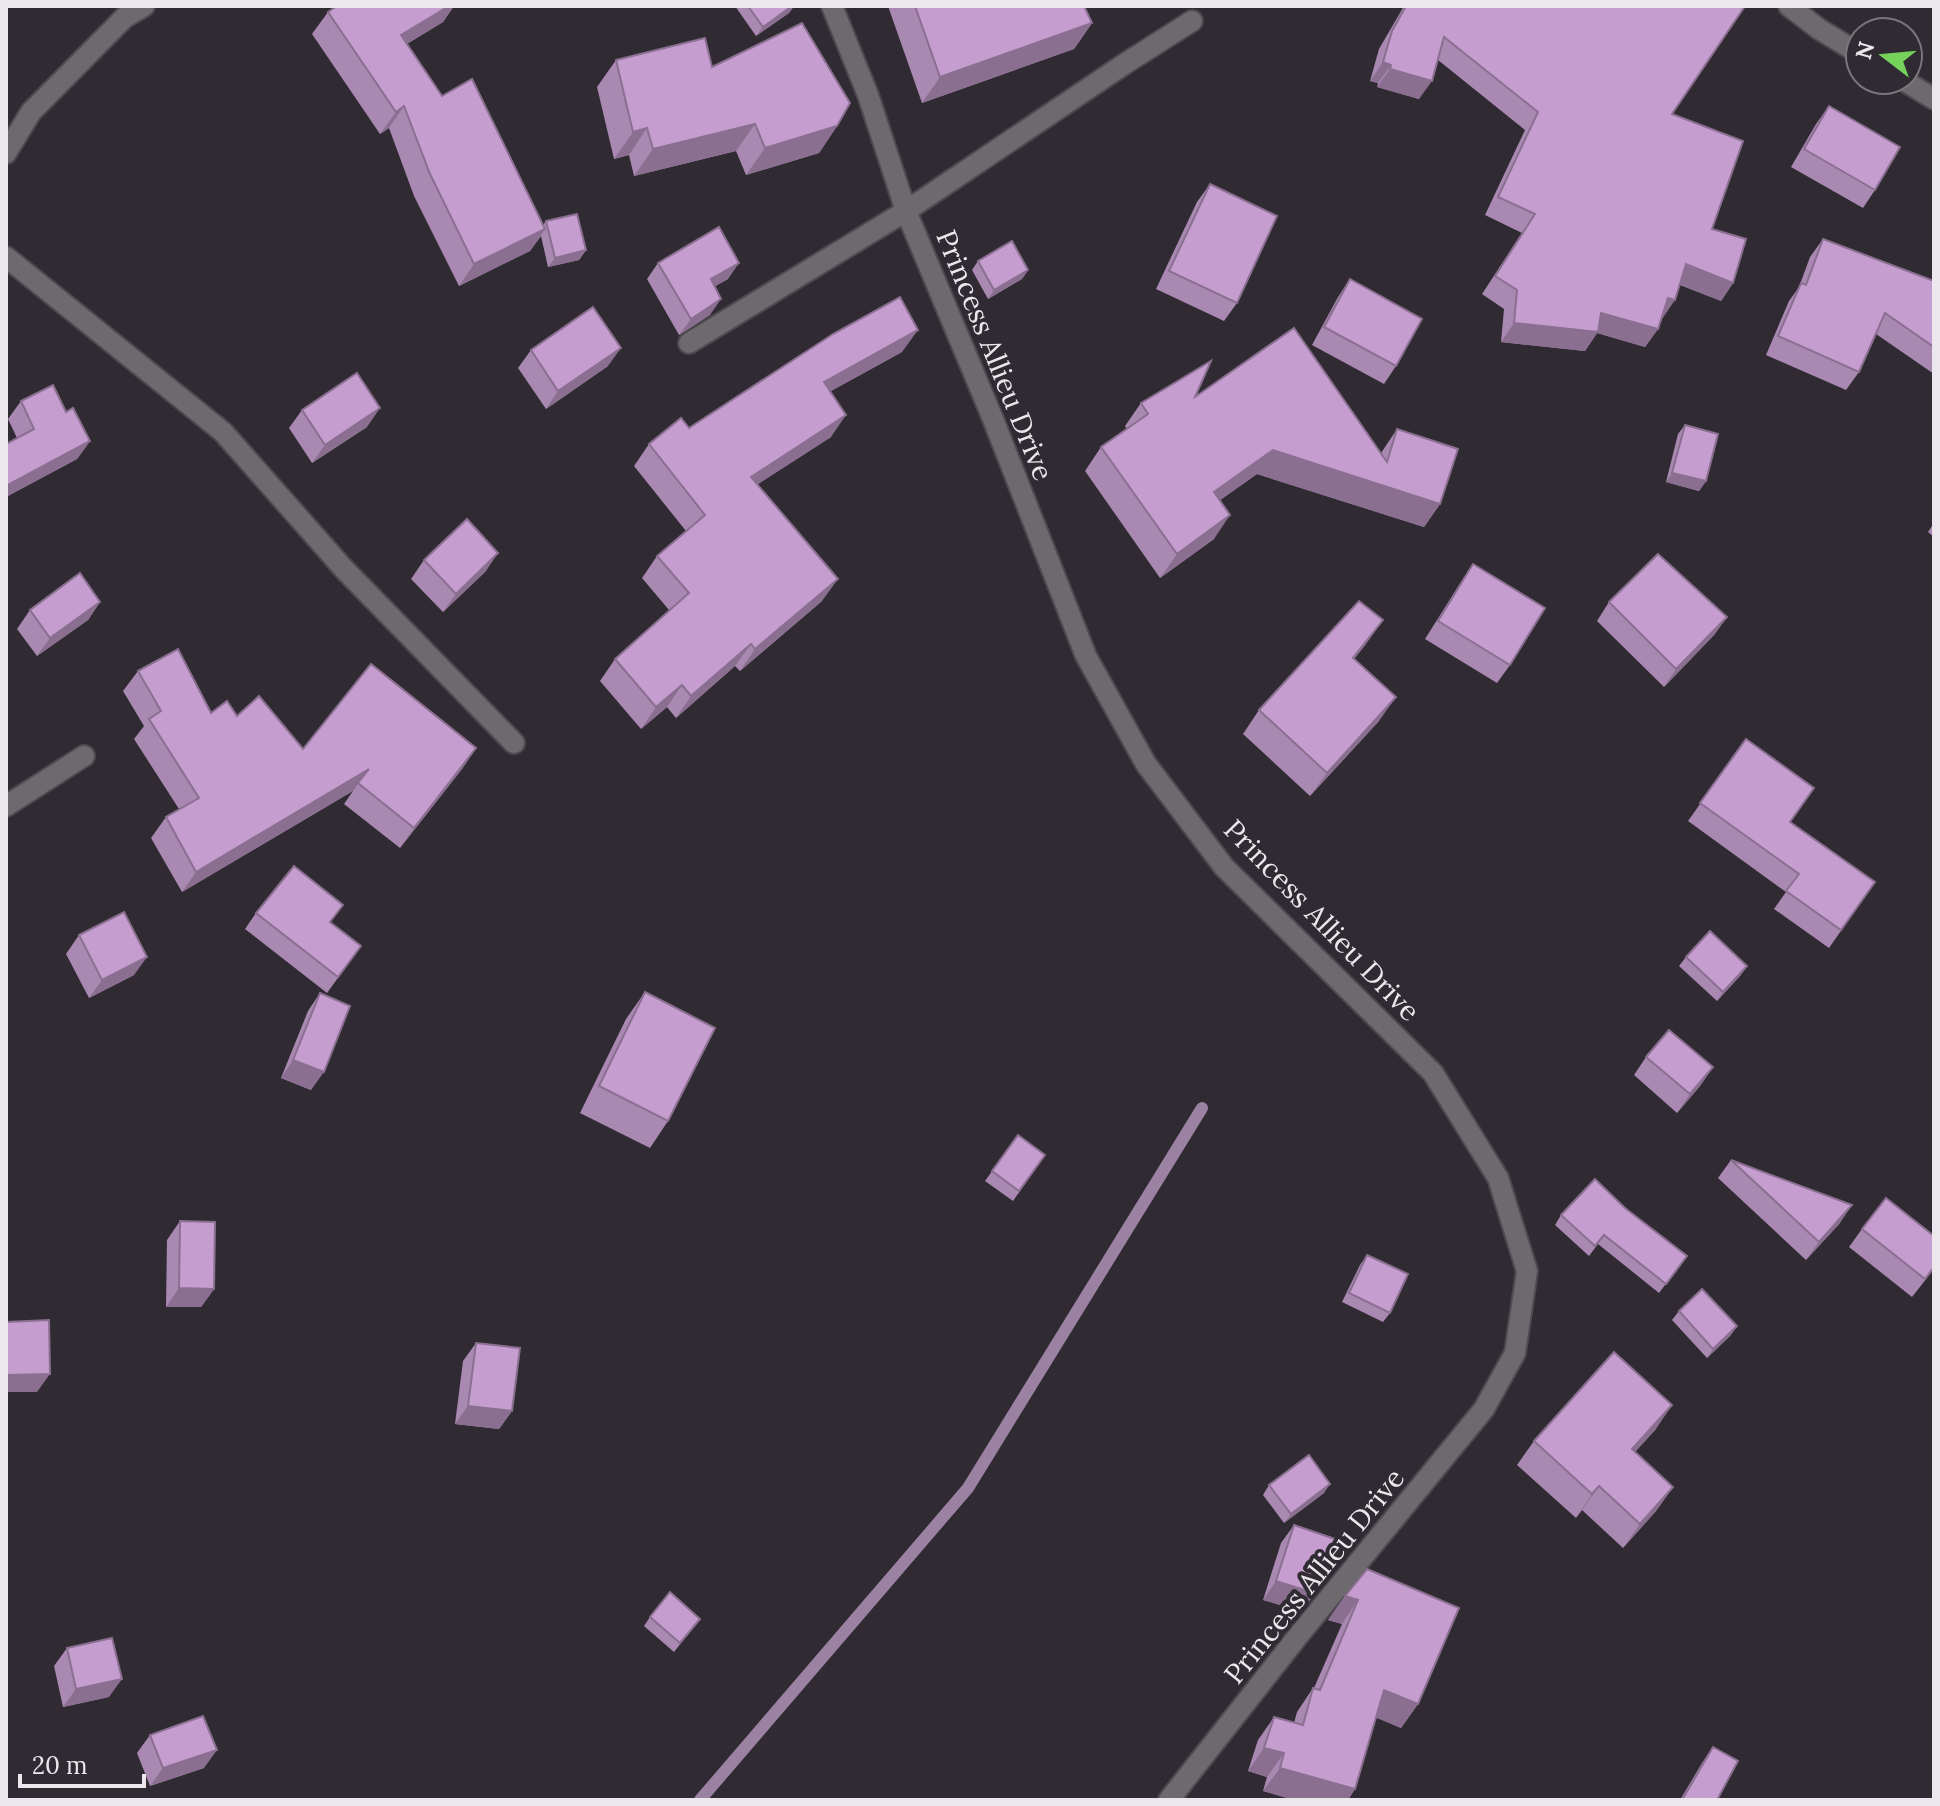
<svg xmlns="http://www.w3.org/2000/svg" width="1940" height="1806" viewBox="0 0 1940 1806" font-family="Lora,serif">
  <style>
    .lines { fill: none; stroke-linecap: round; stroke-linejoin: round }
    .stream { stroke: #9b81a2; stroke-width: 12 }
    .minor-casing { stroke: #4e4950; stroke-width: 24 }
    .minor { stroke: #6d6a6e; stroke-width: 20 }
    .wall { fill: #a988b2 }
    .shaded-wall { fill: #8a6f91 }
    .building { fill: #c59ecf; stroke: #8a6f91; stroke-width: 2 }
    .labels { text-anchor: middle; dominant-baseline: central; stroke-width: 8; stroke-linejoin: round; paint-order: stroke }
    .street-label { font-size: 28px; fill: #ebe7ec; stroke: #302b32 }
  </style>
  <rect width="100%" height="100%" fill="#302b32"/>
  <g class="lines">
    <path class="stream" d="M700,1800L968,1488L1202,1108"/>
    <defs>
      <g id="minor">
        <path d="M832,6L868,95L906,211L993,419L1086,656L1146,764L1224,867L1433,1073L1498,1178L1527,1271L1515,1353L1484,1409L1298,1636L1169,1800"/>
        <path d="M1789,6L1819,29L1860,54"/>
        <path d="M1903,80L1934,99"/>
        <path d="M6,153L31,112L125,17L144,6"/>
        <path d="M6,257L223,432L344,569L514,743"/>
        <path d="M689,343L906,211L1126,63L1192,21"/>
        <path d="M6,806L84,756"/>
      </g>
    </defs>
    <use href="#minor" class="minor-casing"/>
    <use href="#minor" class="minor"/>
  </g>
  <g class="wall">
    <path d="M337,6H454L443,22L407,44L442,96L543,225L546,221L586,250L579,260L548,267L541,236L530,251L459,286L414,196L389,128L380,134L312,34L328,12Z"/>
    <path d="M735,6H794L789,13L756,36Z"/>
    <path d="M888,6H1084L1092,23L1074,49L922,103Z"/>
    <path d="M1404,6H1745L1672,114L1712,229L1733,283L1721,301L1680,285L1662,319L1661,318L1658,329L1645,347L1597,333L1585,351L1501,342L1504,309L1482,294L1522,233L1485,215L1525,130L1438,60L1419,99L1377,87L1378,83L1370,81L1379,49Z"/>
    <path d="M616,60L712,67L837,126L819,153L746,175L736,151L634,176L629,155L614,159L597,87Z"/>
    <path d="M1829,106L1875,190L1863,208L1791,167L1816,124Z"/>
    <path d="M1210,184L1237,303L1224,321L1156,289L1197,202Z"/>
    <path d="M1823,239L1934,281V374L1876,334L1859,372L1846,390L1766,355L1789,301L1799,287L1810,257Z"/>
    <path d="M978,261L1028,270L1022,279L988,299L972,270Z"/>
    <path d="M658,263L728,279L715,286L710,315L679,335L647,279Z"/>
    <path d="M1350,279L1396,366L1384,384L1312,345L1338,297Z"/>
    <path d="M531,350L608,366L546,409L518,368Z"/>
    <path d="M902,352L831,391V437L758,484L822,601L740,671L735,666L676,718L667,707L641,729L600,681L615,659L669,610L642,578L657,556L686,531L634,466L649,444L689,428Z"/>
    <path d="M1195,397L1381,453L1397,429L1440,504L1424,527L1257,474L1220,500L1214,539L1160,578L1085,471L1101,447L1127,429L1125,426L1141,403Z"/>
    <path d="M21,401L66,412L90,441L77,459L6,497V444L17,438L8,419Z"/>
    <path d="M302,410L367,427L312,463L289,428Z"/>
    <path d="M1685,425L1706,481L1699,491L1666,482L1678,434Z"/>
    <path d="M1934,523V537L1928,532Z"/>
    <path d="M424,560L486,571L443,612L411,579Z"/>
    <path d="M1473,564L1510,665L1497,683L1425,639L1461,582Z"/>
    <path d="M100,602L88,620L37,656L17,629L30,610Z"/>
    <path d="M1609,602L1727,617L1714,635L1664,687L1597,621Z"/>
    <path d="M1366,644L1354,659L1379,721L1310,796L1243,734L1259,710Z"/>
    <path d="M138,671L211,713L237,716L303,749L476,748L462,769L400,848L344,804L353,791L182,892L151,838L166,817L179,809L134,739L144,726L123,691Z"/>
    <path d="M1746,739L1790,822L1875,882L1829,948L1774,909L1786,892L1688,821Z"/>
    <path d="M256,913L331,923L361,946L327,993L245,929Z"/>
    <path d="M79,935L134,975L89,998L66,954Z"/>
    <path d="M1686,957L1747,966L1740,976L1717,1001L1679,966Z"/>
    <path d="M645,992L668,1121L650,1148L580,1113L626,1019Z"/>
    <path d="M320,993L311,1090L281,1078L308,1011Z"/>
    <path d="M1646,1057L1713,1067L1700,1086L1677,1113L1634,1075Z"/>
    <path d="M1018,1135L1045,1155L1013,1201L985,1181Z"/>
    <path d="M1731,1160L1840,1223L1806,1260L1718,1178Z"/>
    <path d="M1561,1215L1687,1256L1659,1293L1598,1244L1589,1256L1555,1225Z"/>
    <path d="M180,1221L214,1289L201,1307H166L167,1240Z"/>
    <path d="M1862,1229L1934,1269L1912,1297L1849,1247Z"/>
    <path d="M1367,1255L1390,1313L1383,1322L1342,1302L1360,1265Z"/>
    <path d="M1679,1311L1737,1326L1730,1336L1707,1358L1672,1320Z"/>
    <path d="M476,1343L512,1411L499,1429L455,1424L463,1361Z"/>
    <path d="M1656,1429L1635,1452L1673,1487L1656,1511L1623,1548L1582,1510L1576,1518L1517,1465L1534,1441Z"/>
    <path d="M1269,1485L1324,1493L1284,1523L1263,1495Z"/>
    <path d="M1294,1525L1328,1560L1338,1564L1325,1582L1301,1611L1263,1600L1281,1543Z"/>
    <path d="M1367,1569L1418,1704L1401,1728L1376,1717L1355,1789L1348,1800H1294L1263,1791L1267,1777L1248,1771L1258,1740L1274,1717L1294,1723L1297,1712L1313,1688H1314L1342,1624L1328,1620L1345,1596Z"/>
    <path d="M650,1617L700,1619L674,1652L644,1626Z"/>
    <path d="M67,1648L109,1697L63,1707L54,1666Z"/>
    <path d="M150,1735L204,1768L150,1786L137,1753Z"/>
    <path d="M1713,1747L1717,1800H1680L1702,1763Z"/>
  </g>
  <g class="shaded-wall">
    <path d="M449,6H454L443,22L385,57L401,35Z"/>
    <path d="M792,6H794L789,13L756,36L763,27Z"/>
    <path d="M1092,23L1074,49L922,103L940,77Z"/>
    <path d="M1383,62L1391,65L1378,83L1370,81Z"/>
    <path d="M1390,69L1432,81L1419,99L1377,87Z"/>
    <path d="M404,106L389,128L380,134L396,112Z"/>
    <path d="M755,124L736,151L634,176L653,149Z"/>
    <path d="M837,126L819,153L746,175L765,148Z"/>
    <path d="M647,128L629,155L614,159L633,132Z"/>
    <path d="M545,229L530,251L459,286L474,264Z"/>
    <path d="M586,250L579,260L548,267L555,258Z"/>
    <path d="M739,263L728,279L700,295L711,279Z"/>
    <path d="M1686,264L1733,283L1721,301L1674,282Z"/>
    <path d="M1028,270L1022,279L988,299L994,290Z"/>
    <path d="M1668,298L1675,300L1662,319L1655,316Z"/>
    <path d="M721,299L710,315L679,335L691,319Z"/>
    <path d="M1601,313L1658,329L1645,347L1597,333L1585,351L1501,342L1514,323Z"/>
    <path d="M918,330L902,352L809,403L824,382Z"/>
    <path d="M621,348L608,366L546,409L558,391Z"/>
    <path d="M380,408L367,427L312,463L325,445Z"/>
    <path d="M846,415L831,437L736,498L751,477Z"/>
    <path d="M90,441L77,459L6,497V486Z"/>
    <path d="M1273,450L1440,504L1424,527L1257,474L1198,516L1214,492Z"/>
    <path d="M1672,473L1706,481L1699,491L1666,482Z"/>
    <path d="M1230,515L1214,539L1160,578L1177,554Z"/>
    <path d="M498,553L486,571L443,612L456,594Z"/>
    <path d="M838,579L822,601L740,671L755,649Z"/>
    <path d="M100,602L88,620L37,656L50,638Z"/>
    <path d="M1727,617L1714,635L1664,687L1676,669Z"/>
    <path d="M1383,620L1366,644L1336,682L1353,658Z"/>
    <path d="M751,644L735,666L676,718L691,696Z"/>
    <path d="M682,685L667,707L641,729L656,707Z"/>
    <path d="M1396,697L1379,721L1310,796L1327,773Z"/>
    <path d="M476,748L462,769L400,848L414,828Z"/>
    <path d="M369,769L353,791L182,892L196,872Z"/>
    <path d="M147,957L134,975L89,998L102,980Z"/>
    <path d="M1747,966L1740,976L1717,1001L1723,992Z"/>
    <path d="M293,1060L324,1072L311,1090L281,1078Z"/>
    <path d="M1713,1067L1700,1086L1677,1113L1690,1094Z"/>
    <path d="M1852,1205L1840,1223L1806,1260L1819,1242Z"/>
    <path d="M179,1288L214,1289L201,1307H166Z"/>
    <path d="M1737,1326L1730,1336L1707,1358L1713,1349Z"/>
    <path d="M50,1374L37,1392H6V1375Z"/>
    <path d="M1672,1405L1656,1429L1615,1473L1632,1449Z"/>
    <path d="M468,1406L512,1411L499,1429L455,1424Z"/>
    <path d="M1330,1484L1324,1493L1284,1523L1291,1514Z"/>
    <path d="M1599,1486L1582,1510L1576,1518L1592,1494Z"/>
    <path d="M1673,1487L1656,1511L1623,1548L1640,1524Z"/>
    <path d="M1338,1564L1325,1582L1301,1611L1263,1600L1276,1581Z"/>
    <path d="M1345,1596L1358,1600L1342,1624L1328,1620Z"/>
    <path d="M122,1679L109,1697L63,1707L76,1689Z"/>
    <path d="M1384,1690L1418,1704L1401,1728L1367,1714Z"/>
    <path d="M1264,1748L1284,1753L1267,1777L1248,1771Z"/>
    <path d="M217,1750L204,1768L150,1786L163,1768Z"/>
    <path d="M1280,1768L1355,1789L1348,1800H1294L1263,1791Z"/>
  </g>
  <g class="building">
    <path d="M337,6H449L401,35L442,96L472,79L545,229L474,264L430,174L404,106L396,112L328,12Z"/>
    <path d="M748,6H792L763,27Z"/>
    <path d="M915,6H1084L1092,23L940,77Z"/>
    <path d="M1406,6H1745L1672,114L1743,141L1712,229L1746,239L1733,283L1686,264L1675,300L1668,298L1658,329L1601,313L1598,332L1514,323L1517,290L1495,276L1535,214L1498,197L1538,112L1444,37L1432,81L1390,69L1391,65L1383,62L1392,31Z"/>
    <path d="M802,23L850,103L837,126L765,148L755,124L653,149L647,128L633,132L616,60L705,38L712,67Z"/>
    <path d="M1829,106L1900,147L1875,190L1804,149Z"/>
    <path d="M1210,184L1277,216L1237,303L1169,271Z"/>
    <path d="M577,214L586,250L555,258L546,221Z"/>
    <path d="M719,227L739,263L711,279L721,299L691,319L658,263Z"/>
    <path d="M1823,239L1934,281V347L1885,313L1859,372L1778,336L1801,283L1806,285Z"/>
    <path d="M1012,241L1028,270L994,290L978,261Z"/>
    <path d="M1350,279L1422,319L1396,366L1324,327Z"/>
    <path d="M900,297L918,330L824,382L846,415L751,477L838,579L755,649L751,644L691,696L682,685L656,707L615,659L689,593L657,556L705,515L649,444L681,418L689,428L833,334Z"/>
    <path d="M593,307L621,348L558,391L531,350Z"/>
    <path d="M1294,328L1387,462L1397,429L1458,449L1440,504L1273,450L1214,492L1230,515L1177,554L1101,447L1148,414L1141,403L1211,361L1195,397Z"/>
    <path d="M357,373L380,408L325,445L302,410Z"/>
    <path d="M53,385L66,412L73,408L90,441L6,486V444L34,429L21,401Z"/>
    <path d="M1685,425L1718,434L1706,481L1672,473Z"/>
    <path d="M467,519L498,553L456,594L424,560Z"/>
    <path d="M1658,554L1727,617L1676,669L1609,602Z"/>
    <path d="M1473,564L1545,608L1510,665L1438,621Z"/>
    <path d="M80,573L100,602L50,638L30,610Z"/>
    <path d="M1359,601L1383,620L1353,658L1396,697L1327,773L1259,710Z"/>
    <path d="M178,649L211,713L227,701L237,716L259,696L303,749L371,664L476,748L414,828L358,783L369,769L196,872L166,817L199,798L149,719L161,711L138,671Z"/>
    <path d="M1746,739L1814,788L1790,822L1875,882L1841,930L1786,891L1799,874L1700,803Z"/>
    <path d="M294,866L343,905L330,922L361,946L338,977L256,913Z"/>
    <path d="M124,912L147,957L102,980L79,935Z"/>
    <path d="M1710,931L1747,966L1723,992L1686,957Z"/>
    <path d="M645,992L715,1028L668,1121L599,1086Z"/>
    <path d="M320,993L350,1006L324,1072L293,1060Z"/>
    <path d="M1669,1030L1713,1067L1690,1094L1646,1057Z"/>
    <path d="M1018,1135L1045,1155L1019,1191L992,1171Z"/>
    <path d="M1731,1160L1852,1205L1819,1242Z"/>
    <path d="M1595,1179L1625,1208L1687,1256L1666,1284L1604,1235L1595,1246L1561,1215Z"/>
    <path d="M1886,1198L1934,1236V1267L1925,1279L1862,1229Z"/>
    <path d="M180,1221L215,1222L214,1289L179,1288Z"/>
    <path d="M1367,1255L1408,1274L1390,1313L1349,1293Z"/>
    <path d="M1702,1289L1737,1326L1713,1349L1679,1311Z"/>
    <path d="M49,1320L50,1374L6,1375V1322Z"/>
    <path d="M476,1343L520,1348L512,1411L468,1406Z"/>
    <path d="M1614,1352L1672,1405L1632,1449L1673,1487L1640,1524L1599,1486L1592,1494L1534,1441Z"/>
    <path d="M1309,1455L1330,1484L1291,1514L1269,1485Z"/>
    <path d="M1294,1525L1335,1539L1328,1560L1338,1564L1314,1593L1276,1581Z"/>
    <path d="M1367,1569L1459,1608L1418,1704L1384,1690L1355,1789L1280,1768L1284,1753L1264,1748L1274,1717L1303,1725L1313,1688L1320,1690L1358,1600L1345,1596Z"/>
    <path d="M670,1592L700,1619L680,1643L650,1617Z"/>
    <path d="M112,1638L122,1679L76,1689L67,1648Z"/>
    <path d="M203,1716L217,1750L163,1768L150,1735Z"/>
    <path d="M1713,1747L1738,1761L1717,1800H1682Z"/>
  </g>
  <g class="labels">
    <g class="street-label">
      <text transform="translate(995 355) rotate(68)">Princess Allieu Drive</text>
      <text transform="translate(1322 920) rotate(46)">Princess Allieu Drive</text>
      <text transform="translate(1314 1576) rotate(-51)">Princess Allieu Drive</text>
    </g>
  </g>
  <rect width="1940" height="1806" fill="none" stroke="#ebe7ec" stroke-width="16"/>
  <g transform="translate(1884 56) rotate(286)"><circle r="38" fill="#302b32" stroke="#7b767c" stroke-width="2"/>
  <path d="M0-6L14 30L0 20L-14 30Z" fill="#75d25b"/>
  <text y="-12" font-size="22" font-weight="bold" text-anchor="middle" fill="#ebe7ec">N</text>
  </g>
  <path d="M20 1774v12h124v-12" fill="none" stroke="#ebe7ec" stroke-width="4"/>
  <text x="32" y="1774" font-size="24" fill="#ebe7ec" stroke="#302b32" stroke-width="6" paint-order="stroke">20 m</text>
</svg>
